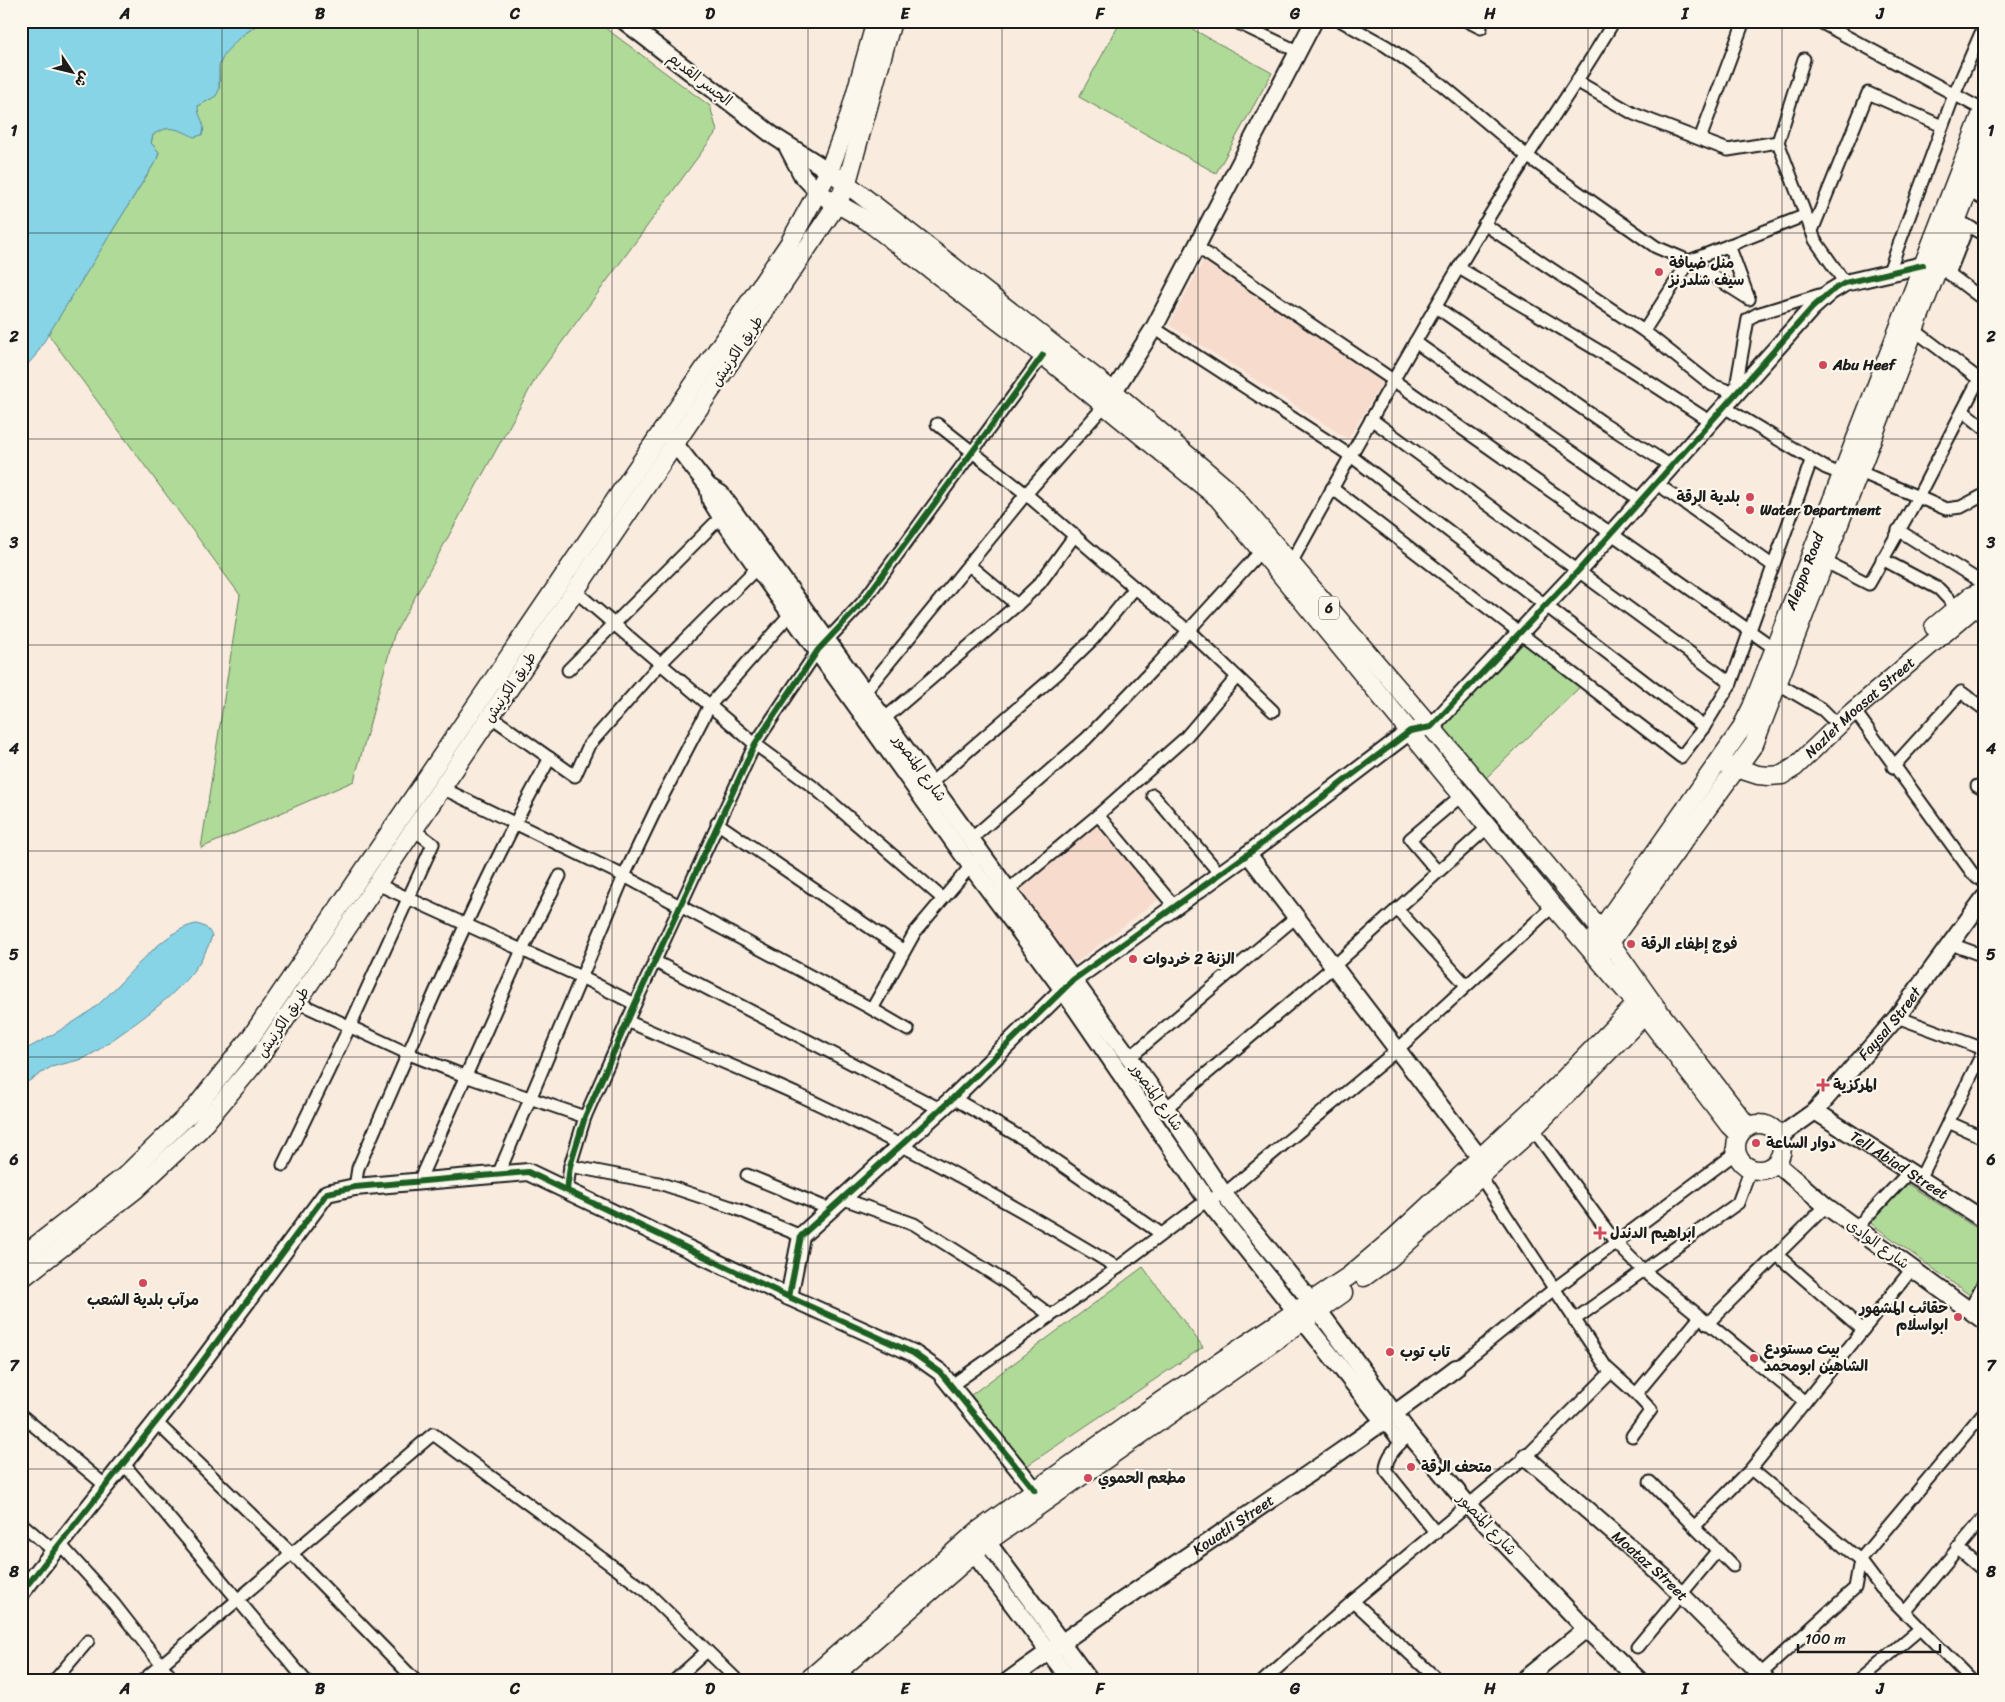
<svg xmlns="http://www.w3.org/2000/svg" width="2005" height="1702" viewBox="0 0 2005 1702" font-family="Sriracha,'Playpen Sans Arabic',sans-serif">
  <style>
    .built { fill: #f7dccd }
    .green { fill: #afda98; stroke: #667b5a }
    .water { fill: #87d4e7; stroke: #5c8a96 }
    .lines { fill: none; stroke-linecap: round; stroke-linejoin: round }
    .street-casing { stroke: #1c1c1c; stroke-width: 15 }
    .secondary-casing { stroke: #1c1c1c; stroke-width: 20 }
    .primary-casing { stroke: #1c1c1c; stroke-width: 21 }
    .street { stroke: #fbf7ec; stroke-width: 11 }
    .secondary { stroke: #fbf7ec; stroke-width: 16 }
    .primary { stroke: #fbf7ec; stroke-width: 18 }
    .cycleway-casing { stroke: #fbf7ec; stroke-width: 9 }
    .cycleway { stroke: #1b5e20; stroke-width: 6 }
    .grid { fill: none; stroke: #1c1c1c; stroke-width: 1; stroke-opacity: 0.55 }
    .poi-dot { fill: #d1495b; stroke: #fbf7ec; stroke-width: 2 }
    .labels { text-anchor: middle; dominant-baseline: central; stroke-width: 4.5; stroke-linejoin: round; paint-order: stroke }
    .shield { fill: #fbf7ec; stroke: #5f5e5a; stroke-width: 1 }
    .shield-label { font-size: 14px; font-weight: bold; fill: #1c1c1c }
    .street-label { font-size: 15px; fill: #1c1c1c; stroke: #fbf7ec }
    .poi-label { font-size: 15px; font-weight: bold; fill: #1c1c1c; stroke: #fbf7ec; text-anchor: start }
    .neatline { fill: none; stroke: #1c1c1c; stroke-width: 2 }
    .grid-label { font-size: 16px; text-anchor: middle; font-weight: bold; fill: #1c1c1c }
  </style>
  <rect width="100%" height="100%" fill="#f9ebde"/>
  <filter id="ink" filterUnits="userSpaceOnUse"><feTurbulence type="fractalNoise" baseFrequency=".02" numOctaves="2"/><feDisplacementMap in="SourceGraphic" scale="10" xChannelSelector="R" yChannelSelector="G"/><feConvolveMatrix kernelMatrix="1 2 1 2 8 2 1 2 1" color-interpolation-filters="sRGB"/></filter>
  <g filter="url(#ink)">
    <g class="built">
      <path d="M1203,261L1384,381L1348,439L1169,325Z"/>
      <path d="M1097,825L1160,898L1077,962L1070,960L1018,890Z"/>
    </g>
    <g class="green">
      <path d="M262,21H596L710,106L717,131L537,376L394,635L354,781L201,848L240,595L48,334L157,159L159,152L151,143L153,135C163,127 177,125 188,133L198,106L211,99L219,90C220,82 219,74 219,66C221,46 248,33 262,21Z"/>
      <path d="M1121,21H1178L1272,73L1216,173L1079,97Z"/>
      <path d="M1523,642L1581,686L1485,779L1442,729Z"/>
      <path d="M1906,1183L1984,1233V1271L1971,1296L1869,1222Z"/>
      <path d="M1143,1267L1203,1347L1025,1467L971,1395Z"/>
    </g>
    <g class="water">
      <path d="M21,21H262L239,38L225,53L219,66V90L216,96L198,106C197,117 208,124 202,135L194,137C179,129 168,124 153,135L151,143L159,152L157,159L35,356L21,372Z"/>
      <path d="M196,924C205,926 208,928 212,936C196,987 137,1021 97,1051L83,1059L51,1067L21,1086V1052C46,1038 72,1025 94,1008C123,985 161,930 196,924Z"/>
    </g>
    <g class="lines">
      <defs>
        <g id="street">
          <path d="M1234,21L1299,52"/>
          <path d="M1341,21L1386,46L1441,84L1527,156L1656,247L1689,261L1806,215"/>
          <path d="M1467,21L1481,28"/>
          <path d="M1818,21L1983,110"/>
          <path d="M1578,82L1634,114L1728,150L1778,142L1815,240L1845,283"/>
          <path d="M1700,139L1744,21"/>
          <path d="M1778,142L1804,59"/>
          <path d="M1967,190L1984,200"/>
          <path d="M1961,222L1984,235"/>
          <path d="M1484,224L1644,331L1712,385L1735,393L1748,319L1757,314L1826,293"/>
          <path d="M1812,231L1868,93L1942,126"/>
          <path d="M1729,245L1749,299"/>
          <path d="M1197,247L1393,380L1774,648"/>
          <path d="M1939,266L1984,300"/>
          <path d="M1459,268L1626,367L1711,422"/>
          <path d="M1888,274L1954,95L1984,26"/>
          <path d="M1949,274L1968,226"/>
          <path d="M1436,307L1602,422L1671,466"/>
          <path d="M1909,326L1984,383"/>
          <path d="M1154,328L1351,456L1704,727"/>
          <path d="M1644,331L1689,261L1749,299"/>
          <path d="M1415,342L1640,500"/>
          <path d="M1724,407L1826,468L1841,474L1858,471L1946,509L1961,507L1984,495"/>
          <path d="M1963,411L1984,428"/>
          <path d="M1371,419L1731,683"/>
          <path d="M937,424L1026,494L1135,588L1189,631L1273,711"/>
          <path d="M1656,483L1772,565"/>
          <path d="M1332,488L1681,757L1704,727L1731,683L1811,461"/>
          <path d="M1898,530L1981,582"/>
          <path d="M1882,559L1939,589L1956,607"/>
          <path d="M1824,561L1869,584L1918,497L1979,379"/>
          <path d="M1287,564L1291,563C1354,449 1417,336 1484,225C1525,156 1573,91 1614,21"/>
          <path d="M969,565L1017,605"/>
          <path d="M575,591L755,744L816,789L942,898"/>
          <path d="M568,670L721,517"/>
          <path d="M1777,683L1823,710L1832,719"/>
          <path d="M865,692L1026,494L1106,404"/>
          <path d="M1854,710L1973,874L1984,882"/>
          <path d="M490,716L575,776L589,745L661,663L761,564"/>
          <path d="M884,719L1017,605L1040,583L1075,535"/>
          <path d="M1893,767L1961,692L1984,709"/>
          <path d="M931,783L1057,674L1093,639L1135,588"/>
          <path d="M1977,786L1984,790"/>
          <path d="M442,788L624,876L872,1009L908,1030"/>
          <path d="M1153,795L1220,874"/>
          <path d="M1098,815L1175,907"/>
          <path d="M717,823L904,951"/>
          <path d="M971,839L1086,739L1158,664L1261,551"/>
          <path d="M1438,872L1410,839L1462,795"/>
          <path d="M377,884L581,977L635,1004"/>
          <path d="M1008,890L1098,815L1185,738L1237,677"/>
          <path d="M1397,909L1466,985"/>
          <path d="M1952,942L1959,947L1984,956"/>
          <path d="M654,961L940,1109"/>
          <path d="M297,1002L409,1054L465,1076L585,1117"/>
          <path d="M872,1009L915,932L975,861"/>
          <path d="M1897,1017L1984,1049"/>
          <path d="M627,1021C691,1049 756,1075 818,1104C921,1153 1021,1209 1118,1268"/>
          <path d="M1129,1058L1296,917"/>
          <path d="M953,1098L1027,1141L1160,1233"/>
          <path d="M1166,1108L1334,966L1488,827"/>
          <path d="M1948,1122L1984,1138"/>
          <path d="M1533,1129L1616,1243L1644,1271L1805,1402"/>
          <path d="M283,1165L350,1026L433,844L414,830"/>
          <path d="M570,1166L659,1183L737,1209L801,1236"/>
          <path d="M498,1175L624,876L657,807L710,705L791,613"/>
          <path d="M747,1175L829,1209"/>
          <path d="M1480,1176L1606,1367L1636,1394"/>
          <path d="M1920,1179L1984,1050"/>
          <path d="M419,1181L522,950L560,876"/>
          <path d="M355,1187L358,1168C419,1030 476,890 550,758"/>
          <path d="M567,1190L570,1166L585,1117L635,1004L755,744L818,650L862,603L1043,355"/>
          <path d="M841,1198L914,1224L1007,1283L1050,1315"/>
          <path d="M1856,1228L1909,1172"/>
          <path d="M1777,1255L1863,1330"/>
          <path d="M1969,1311L1984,1282"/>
          <path d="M1574,1320L1738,1203L1751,1168"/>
          <path d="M1707,1324L1826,1206"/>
          <path d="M1456,1368L1554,1289L1737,1152"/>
          <path d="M952,1385L1100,1281L1207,1200L1224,1194L1397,1050L1553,906"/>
          <path d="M21,1415L106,1486"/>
          <path d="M156,1422L292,1554L416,1681"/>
          <path d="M1384,1422L1400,1443"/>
          <path d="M1410,1435C1399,1444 1385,1456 1386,1471L1436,1533"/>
          <path d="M1632,1436L1651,1410L1636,1394L1700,1317"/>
          <path d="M123,1463L306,1681"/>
          <path d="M1751,1469L1860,1560L1881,1588L1972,1681"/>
          <path d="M1650,1482L1733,1566"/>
          <path d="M21,1523L54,1551"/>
          <path d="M1695,1526L1751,1469L1912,1269"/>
          <path d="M60,1544L114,1604L174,1681"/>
          <path d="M1957,1548L1984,1571"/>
          <path d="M1353,1601L1439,1681"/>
          <path d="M1905,1612L1984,1517"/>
          <path d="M1637,1647L1718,1550"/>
          <path d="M840,1669L851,1681"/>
          <path d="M54,1681L88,1641"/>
          <path d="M142,1681L433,1434L645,1590L738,1681"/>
          <path d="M674,1681L707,1651"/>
          <path d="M1263,1681L1353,1601L1526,1457L1611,1372"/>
          <path d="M1753,1681L1855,1588L1860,1560L1984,1412"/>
          <path d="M1858,1681L1921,1628"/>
        </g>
        <g id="secondary">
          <path d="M624,21L775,137L829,171"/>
          <path d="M787,146L802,175L818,192"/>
          <path d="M1107,402L1154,328L1314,21"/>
          <path d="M667,434L708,486L721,494L1166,1108L1224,1194L1319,1311L1410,1435L1469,1506L1586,1629L1640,1681"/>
          <path d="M708,486L711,501L721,517L971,866L1063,990L1207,1200L1384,1422"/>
          <path d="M1248,854L1480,1158"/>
          <path id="s1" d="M1815,1111L1984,1220"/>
          <path id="s2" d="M1780,1136L1815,1111L1897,1017L1984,898"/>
          <path d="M1776,1163L1826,1206L1984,1321"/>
          <path d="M789,1297L801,1236L953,1098L1073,980L1248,854L1410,731L1431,727L1578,571L1812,308L1830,292L1845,283L1923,265"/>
          <path id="s3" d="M1526,1457L1663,1576L1767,1681"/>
          <path d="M980,1532L1090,1681"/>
          <path d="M966,1543L1071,1681"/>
          <path d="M21,1593L179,1393L327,1193L355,1187L528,1172L789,1297L913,1353L940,1372L1035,1490"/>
          <path id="s4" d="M1008,1681C1155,1573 1311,1478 1456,1368"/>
          <path d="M1522,1681L1586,1629"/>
        </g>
        <g id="primary">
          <path d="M838,177L1114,392L1228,490L1431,727L1601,930L1654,1005L1748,1127"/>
          <path d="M827,198L866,220L1043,355L1218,498L1553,906L1637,1004L1729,1125L1739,1135"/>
          <path d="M1934,627L1971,596L1981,592L1984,594"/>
          <path id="s5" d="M1727,765L1758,775L1769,776L1782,775L1795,767L1851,713L1969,612L1974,608L1984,612"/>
          <path id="s6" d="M1595,938L1740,731L1752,707L1984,108"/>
          <path d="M1603,952L1754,744L1984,149"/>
          <circle cx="1759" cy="1147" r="23"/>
          <path d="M21,1257L125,1176L195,1108L251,1037L789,244L829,171L849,117L876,21"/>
          <path d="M1364,1277L1389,1259L1533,1129L1653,1006"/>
          <path d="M21,1279L135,1190L199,1130L259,1058L837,204L847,182L892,21"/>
          <path d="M807,1681L979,1530L1161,1401L1349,1276L1395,1237L1557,1086L1644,996"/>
          <path d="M827,1681L987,1542L1343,1293"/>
        </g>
      </defs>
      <use href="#street" class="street-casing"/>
      <use href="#secondary" class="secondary-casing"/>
      <use href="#primary" class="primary-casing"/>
      <use href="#street" class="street"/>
      <use href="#secondary" class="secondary"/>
      <use href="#primary" class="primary"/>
      <defs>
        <g id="cycleway">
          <path d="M567,1190L570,1166L585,1117L635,1004L755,744L818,650L862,603L1043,355"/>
          <path d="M789,1297L801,1236L953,1098L1073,980L1248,854L1410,731L1431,727L1578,571L1812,308L1830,292L1845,283L1923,265"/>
          <path d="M21,1593L179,1393L327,1193L355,1187L528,1172L789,1297L913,1353L940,1372L1035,1490"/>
        </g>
      </defs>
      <use href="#cycleway" class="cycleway-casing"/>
      <use href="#cycleway" class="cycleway"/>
    </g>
  </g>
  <path class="grid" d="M222,21V1681M418,21V1681M612,21V1681M808,21V1681M1002,21V1681M1198,21V1681M1392,21V1681M1588,21V1681M1782,21V1681M21,233H1984M21,439H1984M21,645H1984M21,851H1984M21,1057H1984M21,1263H1984M21,1469H1984"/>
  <g class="poi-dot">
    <circle cx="1659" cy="272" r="5"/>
    <circle cx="1823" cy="365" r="5"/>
    <circle cx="1750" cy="497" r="5"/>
    <circle cx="1750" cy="510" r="5"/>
    <circle cx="1631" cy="944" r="5"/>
    <circle cx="1133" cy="959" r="5"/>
    <path d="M1820.5 1077.5h5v5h5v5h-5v5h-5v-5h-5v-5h5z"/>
    <circle cx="1756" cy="1143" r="5"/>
    <path d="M1597.5 1225.5h5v5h5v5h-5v5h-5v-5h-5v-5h5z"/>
    <circle cx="143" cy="1283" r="5"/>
    <circle cx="1958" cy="1317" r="5"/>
    <circle cx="1390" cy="1352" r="5"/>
    <circle cx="1754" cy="1358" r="5"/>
    <circle cx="1411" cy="1467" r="5"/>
    <circle cx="1088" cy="1478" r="5"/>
  </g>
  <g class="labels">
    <rect class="shield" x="1319" y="596.5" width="20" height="23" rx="4"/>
    <g class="shield-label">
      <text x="1329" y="608">6</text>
    </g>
    <g class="street-label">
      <text transform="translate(700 79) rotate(38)">الجسر القديم</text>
      <text transform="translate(737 351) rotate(-56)">طريق الكرنيش</text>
      <text stroke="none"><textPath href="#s6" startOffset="425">Aleppo Road</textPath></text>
      <text transform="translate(510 687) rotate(-56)">طريق الكرنيش</text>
      <text stroke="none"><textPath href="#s5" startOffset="160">Nazlet Moasat Street</textPath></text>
      <text transform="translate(920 768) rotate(54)">شارع المنصور</text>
      <text transform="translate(283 1022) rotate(-56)">طريق الكرنيش</text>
      <text stroke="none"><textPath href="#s2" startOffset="158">Faysal Street</textPath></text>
      <text transform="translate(1157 1097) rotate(55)">شارع المنصور</text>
      <text stroke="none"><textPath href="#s1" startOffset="100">Tell Abiad Street</textPath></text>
      <text transform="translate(1878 1244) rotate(36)">شارع الوادى</text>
      <text transform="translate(1487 1524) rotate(47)">شارع المنصور</text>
      <text stroke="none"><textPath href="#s4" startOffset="274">Kouatli Street</textPath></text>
      <text stroke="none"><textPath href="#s3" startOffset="165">Moataz Street</textPath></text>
    </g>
    <g class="poi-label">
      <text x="1669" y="263">منل ضيافة<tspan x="1669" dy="17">سيف شلدرنز</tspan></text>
      <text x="1833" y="365">Abu Heef</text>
      <text x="1740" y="497" text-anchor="end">بلدية الرقة</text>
      <text x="1760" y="510">Water Department</text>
      <text x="1641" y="944">فوج إطفاء الرقة</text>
      <text x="1143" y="959">الزنة 2 خردوات</text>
      <text x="1833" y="1085">المركزية</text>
      <text x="1766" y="1143">دوار الساعة</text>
      <text x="1610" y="1233">ابراهيم الدندل</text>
      <text x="143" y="1300" text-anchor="middle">مرآب بلدية الشعب</text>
      <text x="1948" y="1308" text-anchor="end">حقائب المشهور<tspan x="1948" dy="17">ابواسلام</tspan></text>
      <text x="1764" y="1349">بيت مستودع<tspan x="1764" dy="17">الشاهين ابومحمد</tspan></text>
      <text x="1400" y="1352">تاب توب</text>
      <text x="1421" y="1467">متحف الرقة</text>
      <text x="1098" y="1478">مطعم الحموي</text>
    </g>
  </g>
  <rect width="2005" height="1702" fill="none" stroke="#fbf7ec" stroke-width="55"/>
  <g transform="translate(72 72) rotate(125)" stroke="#fbf7ec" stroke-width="4" paint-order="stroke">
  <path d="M0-4L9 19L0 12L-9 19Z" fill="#1c1c1c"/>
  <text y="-8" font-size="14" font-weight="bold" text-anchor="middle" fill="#1c1c1c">ش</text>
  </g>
  <path d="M1798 1644v8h142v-8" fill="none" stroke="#1c1c1c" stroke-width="2.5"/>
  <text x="1805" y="1644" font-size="15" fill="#1c1c1c" stroke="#fbf7ec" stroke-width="4" paint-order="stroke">100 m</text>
  <rect x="28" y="28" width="1950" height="1646" class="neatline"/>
  <g class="grid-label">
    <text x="125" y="19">A</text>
    <text x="320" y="19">B</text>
    <text x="515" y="19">C</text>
    <text x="710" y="19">D</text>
    <text x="905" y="19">E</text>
    <text x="1100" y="19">F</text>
    <text x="1295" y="19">G</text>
    <text x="1490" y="19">H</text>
    <text x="1685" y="19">I</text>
    <text x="1880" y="19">J</text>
    <text x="14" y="136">1</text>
    <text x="1991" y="136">1</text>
    <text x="14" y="342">2</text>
    <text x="1991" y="342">2</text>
    <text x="14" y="548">3</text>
    <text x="1991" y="548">3</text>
    <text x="14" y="754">4</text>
    <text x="1991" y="754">4</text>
    <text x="14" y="960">5</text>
    <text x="1991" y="960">5</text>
    <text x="14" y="1165">6</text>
    <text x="1991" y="1165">6</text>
    <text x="14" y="1371">7</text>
    <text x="1991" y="1371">7</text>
    <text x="14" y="1577">8</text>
    <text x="1991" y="1577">8</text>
    <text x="125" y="1694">A</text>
    <text x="320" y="1694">B</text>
    <text x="515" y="1694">C</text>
    <text x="710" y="1694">D</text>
    <text x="905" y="1694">E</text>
    <text x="1100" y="1694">F</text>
    <text x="1295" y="1694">G</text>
    <text x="1490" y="1694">H</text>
    <text x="1685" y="1694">I</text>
    <text x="1880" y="1694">J</text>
  </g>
</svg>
